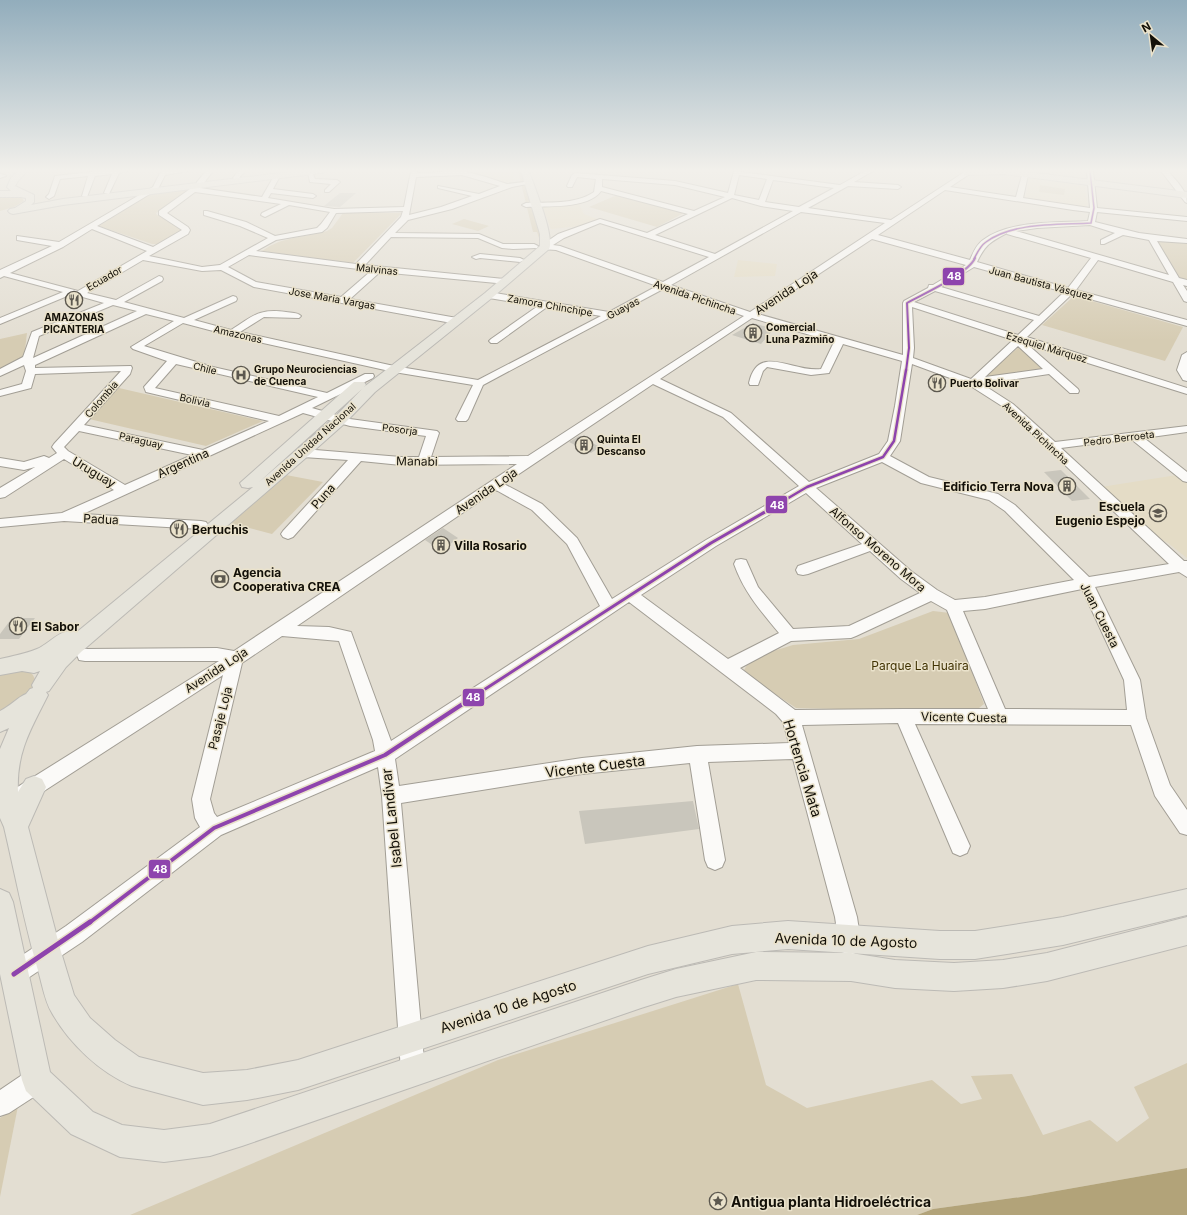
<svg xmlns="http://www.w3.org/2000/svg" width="1187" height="1215" viewBox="0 0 1187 1215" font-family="Inter,sans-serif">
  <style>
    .built { fill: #e4dcc6 }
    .green { fill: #d6ccb3 }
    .water { fill: #b2a379 }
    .building { fill: #c9c6bc }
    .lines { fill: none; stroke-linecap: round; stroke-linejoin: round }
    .minor-casing { stroke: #a29e95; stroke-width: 2 }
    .major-casing { stroke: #bcbab5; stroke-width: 2 }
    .minor { fill: #fbfaf8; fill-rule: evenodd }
    .major { fill: #e6e4db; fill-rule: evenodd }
    .tram { stroke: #cbcac7; stroke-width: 1 }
    .bus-1-far5-casing { stroke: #eae2cb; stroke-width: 3 }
    .bus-1-far4-casing { stroke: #eae2cb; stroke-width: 4 }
    .bus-1-far3-casing { stroke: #eae2cb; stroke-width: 5 }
    .bus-1-far2-casing { stroke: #eae2cb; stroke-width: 6 }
    .bus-1-far1-casing { stroke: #eae2cb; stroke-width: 7 }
    .bus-1-casing { stroke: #eae2cb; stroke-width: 8 }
    .bus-1-far5 { stroke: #8e44ad; stroke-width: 1.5 }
    .bus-1-far4 { stroke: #8e44ad; stroke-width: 2 }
    .bus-1-far3 { stroke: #8e44ad; stroke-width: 2.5 }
    .bus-1-far2 { stroke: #8e44ad; stroke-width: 3 }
    .bus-1-far1 { stroke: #8e44ad; stroke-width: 4 }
    .bus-1 { stroke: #8e44ad; stroke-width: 5 }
    .labels { text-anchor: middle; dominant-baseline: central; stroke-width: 3; stroke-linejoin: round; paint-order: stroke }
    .far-street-label { font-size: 10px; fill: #131008; stroke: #eae2cb }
    .far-poi-label { font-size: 10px; font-weight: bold; fill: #131008; stroke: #eae2cb; text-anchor: start }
    .street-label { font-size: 12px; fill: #131008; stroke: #eae2cb }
    .poi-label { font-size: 12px; font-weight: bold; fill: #131008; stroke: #eae2cb; text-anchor: start }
    .park-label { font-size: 12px; fill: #423404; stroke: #eae2cb }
    .near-street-label { font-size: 14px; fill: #131008; stroke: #eae2cb }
    .near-poi-label { font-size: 14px; font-weight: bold; fill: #131008; stroke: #eae2cb; text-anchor: start }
    .line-badge { stroke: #eae2cb; stroke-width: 1.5 }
    .badge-label { font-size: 11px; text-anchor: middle; font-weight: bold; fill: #fff }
  </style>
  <rect width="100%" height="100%" fill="#e3ded2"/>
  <g class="built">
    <path d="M465,171H512L514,180L505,183Z"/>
    <path d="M1029,178L1085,186L1088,205L1080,208L1025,199Z"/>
    <path d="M579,204L584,214L597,219L580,226L551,229L542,206Z"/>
    <path d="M738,260L777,264L775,276L734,277Z"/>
    <path d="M1177,475L1187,483V558L1168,543L1159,539L1101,487Z"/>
  </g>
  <g class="green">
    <path d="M518,171H524L545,237L539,238L537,232H533Z"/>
    <path d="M1040,185L1065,189L1064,195L1039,192Z"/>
    <path d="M192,189L190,192L156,213L157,215L183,229V231L158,244H152L99,226L149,194Z"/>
    <path d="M617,195L684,213L657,227L589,207Z"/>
    <path d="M0,197L22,198L24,201L14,207L0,211Z"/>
    <path d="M343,213H402L353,263L262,251C283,236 303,238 327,231L332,228Z"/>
    <path d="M464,219L489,226L478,231L452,224Z"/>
    <path d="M1156,240L1187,242V282L1179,278Z"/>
    <path d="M1074,296L1183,327L1165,361L1042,325Z"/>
    <path d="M27,333L24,358L0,372V339Z"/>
    <path d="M1019,347L1043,370L982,379Z"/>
    <path d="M119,388L263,421L206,446L89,419Z"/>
    <path d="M286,475L323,482L272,534L230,523Z"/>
    <path d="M933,611L950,613L984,704L974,712L796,708L751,678L744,670L747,665L770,652L793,645L859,639Z"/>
    <path d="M0,671H29C35,676 38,683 33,691C29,698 7,712 0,718Z"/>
    <path d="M738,984L766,1085L807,1108L932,1080L961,1104L982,1099L971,1076L1012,1074L1043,1135L1090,1120L1117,1142L1149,1118L1134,1087L1187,1063V1168L1028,1196L933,1209L917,1215H130L498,1060Z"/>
    <path d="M18,1106L0,1197V1118Z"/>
  </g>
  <path class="water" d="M1187,1168V1215H917L933,1209L1028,1196Z"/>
  <g class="building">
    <path d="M340,193H356L340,207L324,206Z"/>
    <path d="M753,323L767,327L764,329L772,331L761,344L732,335Z"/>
    <path d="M579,436L600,447L591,453L569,442Z"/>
    <path d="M1061,470L1090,499L1072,501L1044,472Z"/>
    <path d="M443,528L458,538L441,551L425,540Z"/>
    <path d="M12,618H35L19,639H0V634Z"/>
    <path d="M693,801L699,829L585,844L579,811Z"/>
  </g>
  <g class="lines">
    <defs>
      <g id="minor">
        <path d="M99,171H127L119,173L109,194L104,193L112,174L95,176L87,197L82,196L88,176L60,179L54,196L49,199L46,197L49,194L55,176Z"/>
        <path d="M161,171H187L165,175L158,189L97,226L153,247L182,230L159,215V211L197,184V182L206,171H213L200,188L262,197L274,176L277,174L280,176L273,189L313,194L316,196L313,198L271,193L268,198L334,209L404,207L411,171H417V173L463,171L486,177L507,184L532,181V183L512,187L452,209L408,220L395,233L479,234L503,244H534L538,246L537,248L513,249L502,248L478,238L391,237L365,265L504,279L507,280L508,282L507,284L380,272L350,299L457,318L462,321L460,323L457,324L254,287L221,270L202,271L143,260L87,293L116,300L159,276L162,277L163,279L162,281L124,302L184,318L233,296L236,297L237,299L236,301L194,320L231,330C253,316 259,308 286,312C291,313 297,312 301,316L299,318L264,317L240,332L394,366L478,380L601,316L547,307L497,343H491L489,341L491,339L538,306L489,298L485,295L486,293L489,292L609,312L657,286L556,250L542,249V245L558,234L600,219L647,233L688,214L601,191C589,209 546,206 526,207L522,205L526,203C548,202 575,205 594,192L596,179L577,177L572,187H568L567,186L572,175L575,173L675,181L728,193L734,171L840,185L865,171H873L854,182L898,185L901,187L898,189L848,186L808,208L891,220L966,171H974L950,187L1016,197L1022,175L1025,173L1028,175L1023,198L1090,208L1087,171H1093L1097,208L1187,217V221L1097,212L1095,222L1139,233L1187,239V243L1157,241L1179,278L1187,280V286L1183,285L1187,291V302L1184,301L1173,282L1098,260L1076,290L1187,320V326L1072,294L1027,337L1187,388V394L1027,344L1078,389L1079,391L1078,393H1070L1049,374L982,384L1013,404L1055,442L1187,426V432L1144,438L1187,472V482L1183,481L1131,439L1061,448L1184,561H1187V577L1179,572L1095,587L1140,680L1146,718L1170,785L1187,810V835L1180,833L1155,796L1131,725L915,724L970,846L967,853L960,856L953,853L898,723L802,725L857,917L861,944L858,952L850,955L842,952L839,944L835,917L793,759L708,762L725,860L722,867L715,870L708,867L705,860L690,763L582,774L401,803L425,1071L422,1080L413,1083L404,1080L401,1071L382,796L378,767L221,835L82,942L22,982L14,985L6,982L3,974L6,966L66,926L200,827L195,818L192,799L223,675L7,815L0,818V798L219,661H85L79,660L77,655L79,650L85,649L217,648L234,651L517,464L401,465L361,461L293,537L288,539L283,537L281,534L283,531L348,460L303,457L299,456L297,453L299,450L303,449L401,457H419L426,436L350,426L303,413L83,514L201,521L206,522L208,525L206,528L201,529L64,521L0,527V519L62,513L114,490L64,459L5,497L0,498V488L35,467L24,470L0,466V458L24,462L44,456L49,458L57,453L52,447L54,444L121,371L35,374L31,388L0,396V390L22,384L26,371L24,365L0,376V369L23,357L32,332L104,303L72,294L0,324V318L63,292L4,276L0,278V270L52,246L17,240V236L59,242L153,187ZM462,175L500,186L479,194L438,186V188L472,196L441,207L409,215L416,177ZM739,175L767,179L759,200L734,195ZM602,179L675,185L725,197L694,211L602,187ZM773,180L834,188L799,207L765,202ZM945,190L1073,210L1090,212L1088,221C1055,223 1010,220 983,240C976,245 973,253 970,260L878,235ZM195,192L281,204L262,213L261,215L265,217L289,205L330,212L321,224L317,228L275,236L246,222L207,211H204V215L240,226L268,238L220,265L202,267L149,256L188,234L190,230L188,227L167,213ZM732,198L761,206L793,211L715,254L655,235ZM403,211L401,217L356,264L256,251L276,240L322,232L327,228L336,213ZM801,212L885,223L750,312L671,285ZM600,223L709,257L663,282L560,246L553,245L564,238ZM1090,225L1115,233L1101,240V244H1104L1123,235L1149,240L1169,275L1016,231L1037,228ZM92,229L147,251L78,291L10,273L63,247ZM1007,233V234L1091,258L1068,288L977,262C985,245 990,242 1007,233ZM872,239L966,265L933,285H929L928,288L904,301L903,303V355L758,314ZM249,255L358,269L371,271L341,297L256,282L228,267ZM974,267L1064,292L1039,316L941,287ZM665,288L744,316L528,456L431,457L439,433L437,431L350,419L312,408L373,378L374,376L373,374H365L327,393L213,367L144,346L183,323L232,336L394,372L473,385L456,419L458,421H466L468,419L483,385ZM935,291L1034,320L1018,335L914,302ZM113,305L137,311L33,358L39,336ZM912,307L1013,340L971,379L913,358L914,348ZM146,314L174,321L131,347L133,349L167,361L144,387L146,392L269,421L203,450L84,425L130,374L132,368L131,366L35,368V365ZM752,318L834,342L821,369C793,373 758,342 749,383L750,385H758L763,371L767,367L811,375L829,373L843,344L902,361L895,406L888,441L879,454L809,482L731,413L660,379ZM1018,346L1043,369L985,377ZM176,364L318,397L279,416L155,388ZM912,364L969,385L1005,408L1169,564L1089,577L1015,505L998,494L929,477L890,456L900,441ZM653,384L723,417L799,486L706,540L612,599L577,538L542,504L504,484ZM79,431L192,455L125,485L68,451L64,447ZM882,462L921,483L989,500L1005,511L1074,580L985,597L955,600L937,590L911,571L816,488ZM496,490L532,510L567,544L600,606L391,741L351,632L329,627L297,626ZM806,493L862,544L798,566L796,570L798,574L803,575L808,574L870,551L901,579L920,593L849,626L793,629L758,587L746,560L741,559L736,560L734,564C744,592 760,610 779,633L728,659L641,595L716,546ZM1082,589L1124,680L1127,710L1005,709L963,611L985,609ZM931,601L947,610L988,709H903L795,710L740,668L791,641L851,638L856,636ZM629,602L776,714L783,722L789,743L697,746L582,758L399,786L395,759ZM282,636L339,641L373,740L375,751L217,817L214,813L210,799L242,663Z"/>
        <path d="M238,171H245L238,179H234L233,178Z"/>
        <path d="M1161,171H1168C1176,181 1187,190 1187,203L1185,202Z"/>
        <path d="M308,172H312L315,179L337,180L340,182L329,192H325V190L331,184L310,182Z"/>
        <path d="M0,174L5,175L6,176L0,178Z"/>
        <path d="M480,254L520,258L524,260L520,262L480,258L476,259L472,257Z"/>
        <path d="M1187,352V381L1183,380L1177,370L1182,355Z"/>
        <path d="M37,1068L46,1071L49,1080L46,1089L9,1113L0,1116V1090L28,1071Z"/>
      </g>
      <g id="major">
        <path d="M18,171H27L18,181L15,186L34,195V202L31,205L63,199L298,171H325L321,173L63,205L13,214L10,213L8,211L10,209L15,208L26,201V198L21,197H0V191H11L7,187L11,178Z"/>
        <path d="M521,171H529C534,186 555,237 549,249L493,297L375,392L344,424L308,456L81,652L66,667L49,691L46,692L48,695C31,729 16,752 18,792L26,779L34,776L42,779L46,787L28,827L61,952L74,995L90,1018L115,1040L139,1057L203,1073L247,1070L298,1060L648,946L732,926L788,921L940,931H975L1063,917L1187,889V915L1063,945L975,959H940L788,949L732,954L648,974L298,1090L247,1100L203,1105L132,1086C100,1073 69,1043 52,1013C44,1000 42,982 37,967C24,921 15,874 4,827L0,818V749L9,728L0,732V711C9,707 18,697 26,694L30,689L33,688L32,685L40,671L34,673L22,671L0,675V659C13,656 25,654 37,649C51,643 61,627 77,632L253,487L248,488L242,487L240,483L354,382H364L366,385L364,387L485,293L540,246V234ZM362,389L334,418L259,482Z"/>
        <path d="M963,171H1020L1187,192V198L1004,174L967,175H964Z"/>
        <path d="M0,889L9,893L13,902L50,1072L93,1112L122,1125L164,1130L210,1124L641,980L676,969L756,952L851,953L895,960L954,963L1003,960L1047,953L1187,917V945L1047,981L1003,988L954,991L895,988L851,981L756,980L676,997L641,1008L242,1146L210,1156L164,1162L120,1157L71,1134L26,1091L22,1080L0,974Z"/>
      </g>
    </defs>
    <use href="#minor" class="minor-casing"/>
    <use href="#major" class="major-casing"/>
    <use href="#minor" class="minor"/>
    <use href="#major" class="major"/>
    <path class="tram" d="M9,177L16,173"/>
    <defs>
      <path id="bus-1-far5" d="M974,259C977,253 980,246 986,242C1013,222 1058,225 1091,223L1094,208L1090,171"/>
      <path id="bus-1-far4" d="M906,371L909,348L907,303C923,294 968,274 975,258"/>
      <path id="bus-1-far3" d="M763,513L807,487L883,457L894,441L906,370"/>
      <path id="bus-1-far2" d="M479,693L711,543L765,512"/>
      <path id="bus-1-far1" d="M89,923L214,828L385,755L481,692"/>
      <path id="bus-1" d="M14,974L90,922"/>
    </defs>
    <use href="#bus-1-far5" class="bus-1-far5-casing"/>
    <use href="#bus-1-far4" class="bus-1-far4-casing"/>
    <use href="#bus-1-far3" class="bus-1-far3-casing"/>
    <use href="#bus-1-far2" class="bus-1-far2-casing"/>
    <use href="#bus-1-far1" class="bus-1-far1-casing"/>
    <use href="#bus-1" class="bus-1-casing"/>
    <use href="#bus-1-far5" class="bus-1-far5"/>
    <use href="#bus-1-far4" class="bus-1-far4"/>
    <use href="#bus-1-far3" class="bus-1-far3"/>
    <use href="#bus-1-far2" class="bus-1-far2"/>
    <use href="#bus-1-far1" class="bus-1-far1"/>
    <use href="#bus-1" class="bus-1"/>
  </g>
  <linearGradient id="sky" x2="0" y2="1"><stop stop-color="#92adbc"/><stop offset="0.5" stop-color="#f2f0eb"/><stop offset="1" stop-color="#f2f0eb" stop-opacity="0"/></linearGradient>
  <rect width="1187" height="341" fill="url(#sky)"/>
  <defs>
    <symbol id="restaurant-ring" viewBox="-11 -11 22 22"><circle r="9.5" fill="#eae2cb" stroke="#5c584f" stroke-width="1.5"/><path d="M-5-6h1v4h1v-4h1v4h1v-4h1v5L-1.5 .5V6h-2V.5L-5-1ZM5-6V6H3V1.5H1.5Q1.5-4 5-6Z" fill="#5c584f"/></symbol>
    <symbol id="building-ring" viewBox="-11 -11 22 22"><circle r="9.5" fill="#eae2cb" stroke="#5c584f" stroke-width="1.5"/><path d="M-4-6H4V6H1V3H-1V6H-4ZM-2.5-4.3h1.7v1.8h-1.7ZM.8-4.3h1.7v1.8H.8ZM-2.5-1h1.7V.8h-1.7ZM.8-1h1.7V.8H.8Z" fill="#5c584f"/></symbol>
    <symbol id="hospital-ring" viewBox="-11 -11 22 22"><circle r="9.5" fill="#eae2cb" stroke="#5c584f" stroke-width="1.5"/><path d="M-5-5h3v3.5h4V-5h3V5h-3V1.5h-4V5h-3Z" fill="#5c584f"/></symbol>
    <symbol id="school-ring" viewBox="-11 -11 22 22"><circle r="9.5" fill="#eae2cb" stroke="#5c584f" stroke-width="1.5"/><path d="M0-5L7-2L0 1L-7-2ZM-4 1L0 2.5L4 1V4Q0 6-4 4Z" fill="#5c584f"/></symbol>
    <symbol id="bank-ring" viewBox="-11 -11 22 22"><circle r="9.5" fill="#eae2cb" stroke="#5c584f" stroke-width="1.5"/><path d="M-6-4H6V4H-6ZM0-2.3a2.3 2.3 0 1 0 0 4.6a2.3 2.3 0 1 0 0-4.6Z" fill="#5c584f"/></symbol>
    <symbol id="sight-ring" viewBox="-11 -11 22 22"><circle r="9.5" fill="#eae2cb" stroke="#5c584f" stroke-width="1.5"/><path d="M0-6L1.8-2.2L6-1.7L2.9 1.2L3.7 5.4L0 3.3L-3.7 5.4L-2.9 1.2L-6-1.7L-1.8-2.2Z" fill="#5c584f"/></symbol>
  </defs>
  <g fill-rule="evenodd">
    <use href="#restaurant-ring" x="64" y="290" width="20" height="20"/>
    <use href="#building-ring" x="743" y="323" width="20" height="20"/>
    <use href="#hospital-ring" x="231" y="365" width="20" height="20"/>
    <use href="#restaurant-ring" x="927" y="373" width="20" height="20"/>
    <use href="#building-ring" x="574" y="435" width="20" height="20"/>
    <use href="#building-ring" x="1057" y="476" width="20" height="20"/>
    <use href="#school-ring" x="1148" y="503" width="20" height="20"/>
    <use href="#restaurant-ring" x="169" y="519" width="20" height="20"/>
    <use href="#building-ring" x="431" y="535" width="20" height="20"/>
    <use href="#bank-ring" x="210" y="569" width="20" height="20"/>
    <use href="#restaurant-ring" x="8" y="616" width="20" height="20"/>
    <use href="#sight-ring" x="708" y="1191" width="20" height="20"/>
  </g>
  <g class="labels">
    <g class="far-street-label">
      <text transform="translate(377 269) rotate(6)">Malvinas</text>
      <text transform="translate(104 278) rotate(-30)">Ecuador</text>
      <text transform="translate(1041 283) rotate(15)">Juan Bautista Vásquez</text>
      <text transform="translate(695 297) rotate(19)">Avenida Pichincha</text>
      <text transform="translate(332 298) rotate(10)">Jose Maria Vargas</text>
      <text transform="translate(550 305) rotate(10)">Zamora Chinchipe</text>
      <text transform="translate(623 308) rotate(-28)">Guayas</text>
      <text transform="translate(238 334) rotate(13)">Amazonas</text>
      <text transform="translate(1047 347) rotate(17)">Ezequiel Márquez</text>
      <text transform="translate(205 368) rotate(14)">Chile</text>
      <text transform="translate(101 399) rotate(-49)">Colombia</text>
      <text transform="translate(195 400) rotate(13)">Bolivia</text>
      <text transform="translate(400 429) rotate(7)">Posorja</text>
      <text transform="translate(1036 433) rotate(43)">Avenida Pichincha</text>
      <text transform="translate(1119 438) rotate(-7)">Pedro Berroeta</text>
      <text transform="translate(141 440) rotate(13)">Paraguay</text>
      <text transform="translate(310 444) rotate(-42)">Avenida Unidad Nacional</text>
    </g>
    <g class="far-poi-label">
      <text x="74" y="317" text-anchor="middle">AMAZONAS<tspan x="74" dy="12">PICANTERIA</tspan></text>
      <text x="766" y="327">Comercial<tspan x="766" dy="12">Luna Pazmiño</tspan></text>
      <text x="254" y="369">Grupo Neurociencias<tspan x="254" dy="12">de Cuenca</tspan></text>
      <text x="950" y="383">Puerto Bolivar</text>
      <text x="597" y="439">Quinta El<tspan x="597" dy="12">Descanso</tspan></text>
    </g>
    <g class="street-label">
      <text transform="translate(786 292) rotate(-33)">Avenida Loja</text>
      <text transform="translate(417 461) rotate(1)">Manabi</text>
      <text transform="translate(183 463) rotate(-24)">Argentina</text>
      <text transform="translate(94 472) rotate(31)">Uruguay</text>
      <text transform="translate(486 491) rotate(-34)">Avenida Loja</text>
      <text transform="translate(323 496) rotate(-48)">Puna</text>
      <text transform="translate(101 519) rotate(3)">Padua</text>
      <text transform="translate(878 549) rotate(41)">Alfonso Moreno Mora</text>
      <text transform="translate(1100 615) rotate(63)">Juan Cuesta</text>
      <text transform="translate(216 670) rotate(-33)">Avenida Loja</text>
      <text transform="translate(964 717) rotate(1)">Vicente Cuesta</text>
      <text transform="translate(220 718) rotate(-76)">Pasaje Loja</text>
    </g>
    <g class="poi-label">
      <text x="1054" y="486" text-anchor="end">Edificio Terra Nova</text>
      <text x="1145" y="506" text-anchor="end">Escuela<tspan x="1145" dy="14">Eugenio Espejo</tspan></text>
      <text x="192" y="529">Bertuchis</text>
      <text x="454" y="545">Villa Rosario</text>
      <text x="233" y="572">Agencia<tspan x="233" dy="14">Cooperativa CREA</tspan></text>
      <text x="31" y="626">El Sabor</text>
    </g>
    <g class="park-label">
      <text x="920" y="665">Parque La Huaira</text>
    </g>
    <g class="near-street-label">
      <text transform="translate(595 766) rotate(-7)">Vicente Cuesta</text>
      <text transform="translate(803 768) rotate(73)">Hortencia Mata</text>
      <text transform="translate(391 818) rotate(-96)">Isabel Landívar</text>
      <text transform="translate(846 940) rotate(2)">Avenida 10 de Agosto</text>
      <text transform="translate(508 1006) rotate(-18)">Avenida 10 de Agosto</text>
    </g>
    <g class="near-poi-label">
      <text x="731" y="1201">Antigua planta Hidroeléctrica</text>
    </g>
  </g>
  <g class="line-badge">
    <rect x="942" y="267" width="23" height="19" rx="4" fill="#8e44ad"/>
    <rect x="765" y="495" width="23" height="19" rx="4" fill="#8e44ad"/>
    <rect x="462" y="688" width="23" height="19" rx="4" fill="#8e44ad"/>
    <rect x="148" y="859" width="23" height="20" rx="4" fill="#8e44ad"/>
  </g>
  <g class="badge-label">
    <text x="954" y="280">48</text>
    <text x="777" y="509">48</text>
    <text x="473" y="701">48</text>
    <text x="160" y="873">48</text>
  </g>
  <g transform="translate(1151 36) rotate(331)" stroke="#eae2cb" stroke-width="3" paint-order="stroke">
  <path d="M0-3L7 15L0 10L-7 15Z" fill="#131008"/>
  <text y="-6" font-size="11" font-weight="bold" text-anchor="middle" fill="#131008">N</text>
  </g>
</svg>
